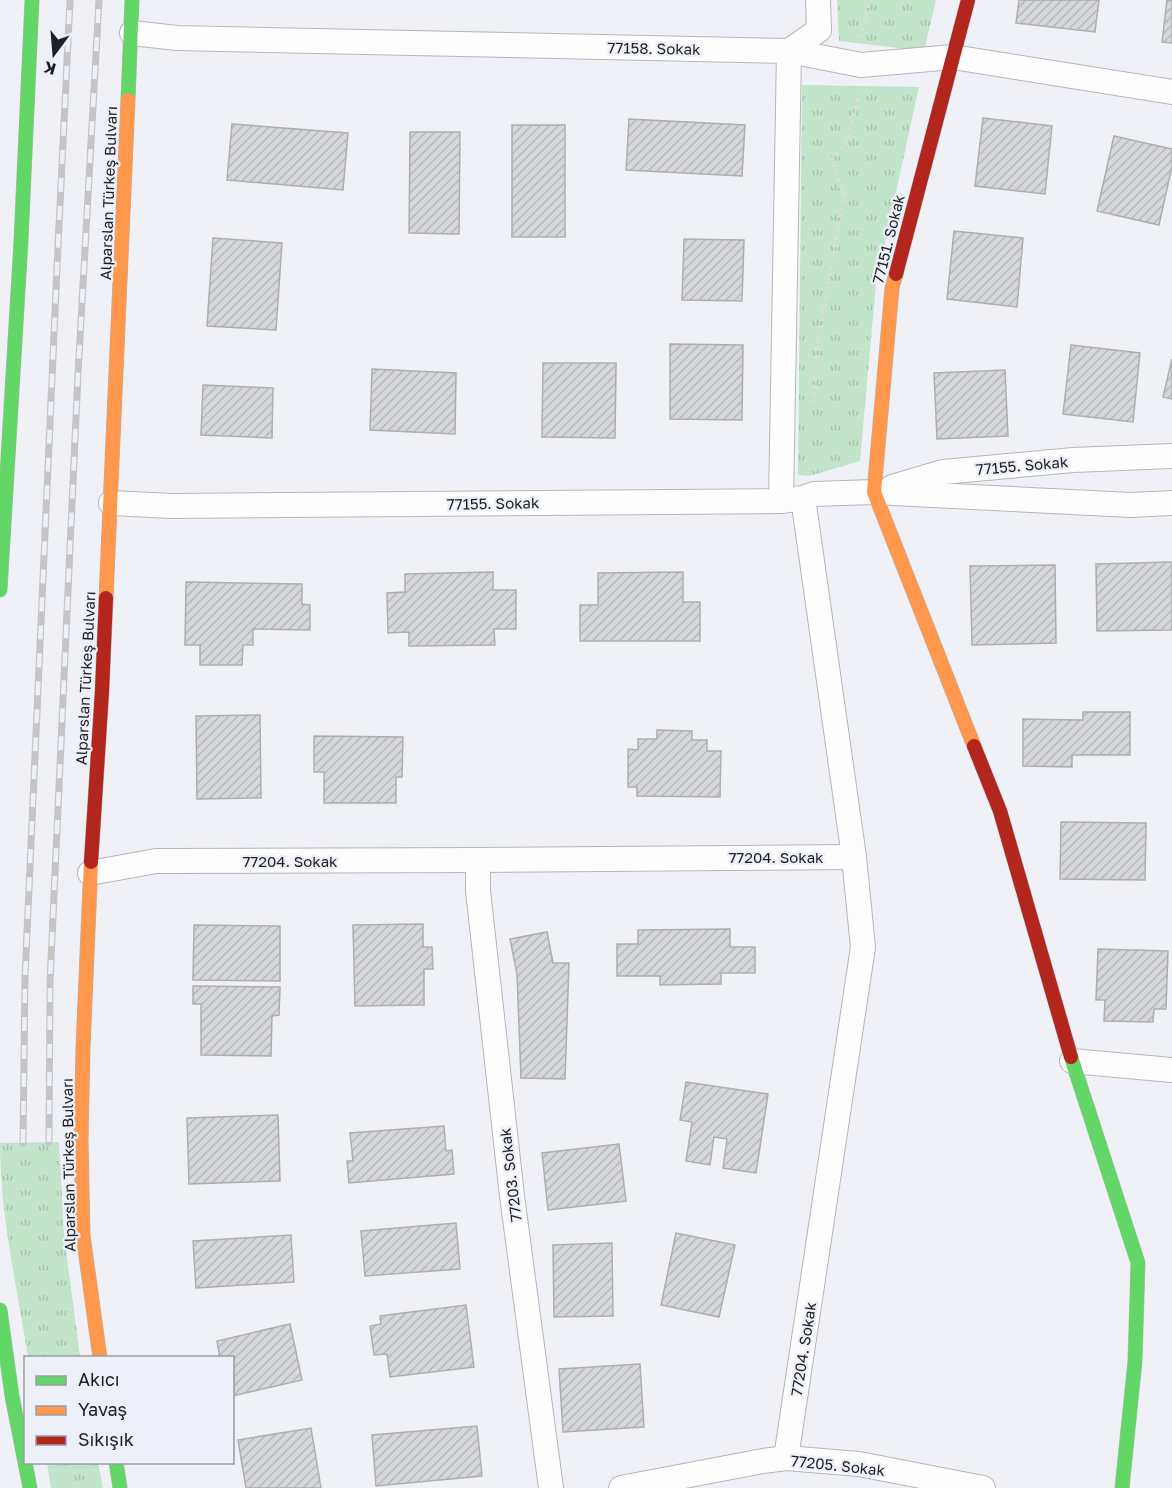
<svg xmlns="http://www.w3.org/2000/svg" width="1172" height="1488" viewBox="0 0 1172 1488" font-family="'Golos Text',sans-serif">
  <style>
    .grass { fill: url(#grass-tufts) }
    .building { fill: url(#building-hatch); stroke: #adaeb1; stroke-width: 1.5 }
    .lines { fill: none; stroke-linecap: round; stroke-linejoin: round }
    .street-casing { stroke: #b5b6ba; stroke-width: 26 }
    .fast-casing { stroke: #b5b6ba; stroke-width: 15 }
    .slow-casing { stroke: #b5b6ba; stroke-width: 15 }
    .jam-casing { stroke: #b5b6ba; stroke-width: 15 }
    .path { stroke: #dbdcdd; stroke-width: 4; stroke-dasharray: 3 4.5; stroke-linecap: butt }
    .street { stroke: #fdfdfe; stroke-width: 24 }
    .fast { stroke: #63d668; stroke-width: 14 }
    .slow { stroke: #ff974d; stroke-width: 14 }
    .jam { stroke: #b3261e; stroke-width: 14 }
    .rail-casing { stroke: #c5c5c6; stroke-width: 7 }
    .rail { stroke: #edeff9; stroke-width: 4.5; stroke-dasharray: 14; stroke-linecap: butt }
    .labels { text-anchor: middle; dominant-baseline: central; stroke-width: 4.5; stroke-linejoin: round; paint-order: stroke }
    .street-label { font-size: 15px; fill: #1e1f22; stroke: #edeff9 }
  </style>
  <defs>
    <pattern id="grass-tufts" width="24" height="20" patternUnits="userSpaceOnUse" patternTransform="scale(1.5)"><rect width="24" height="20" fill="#c2e4cb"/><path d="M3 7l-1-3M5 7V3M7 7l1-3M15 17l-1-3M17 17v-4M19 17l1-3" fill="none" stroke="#a6c3ae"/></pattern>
    <pattern id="building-hatch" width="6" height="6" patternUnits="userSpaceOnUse" patternTransform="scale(1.5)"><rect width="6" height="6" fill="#d6d7da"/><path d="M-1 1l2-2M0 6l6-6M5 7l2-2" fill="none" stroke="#b7b8bb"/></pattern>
  </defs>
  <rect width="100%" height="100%" fill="#f0f1f6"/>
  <g class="grass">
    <path d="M837,0H936L924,51L839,41Z"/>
    <path d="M802,85L919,87L876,284L860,461L809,476L798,475Z"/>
    <path d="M59,1142L64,1234L80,1357H28C17,1287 0,1215 0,1143Z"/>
    <path d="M47,1463H98L103,1488H51Z"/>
  </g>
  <g class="building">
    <path d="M1019,0H1099L1095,32L1016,23Z"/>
    <path d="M1167,0H1172V43L1162,42Z"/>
    <path d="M983,118L1052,126L1045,194L975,186Z"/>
    <path d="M629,119L745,125L742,176L626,170Z"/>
    <path d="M232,124L348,133L343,190L227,180Z"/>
    <rect x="512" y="125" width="53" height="112"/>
    <path d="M410,132H460L459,234L409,233Z"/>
    <path d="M1114,136L1172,149V166L1159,225L1097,211Z"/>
    <path d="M954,231L1023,238L1017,307L947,299Z"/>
    <path d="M213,238L282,243L276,330L207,326Z"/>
    <path d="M684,239L744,240L742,301L682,300Z"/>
    <path d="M670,344L743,345L742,420L670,419Z"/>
    <path d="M1071,345L1140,353L1133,422L1063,414Z"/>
    <path d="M1172,359V399L1163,397Z"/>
    <path d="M543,363H616L615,438L542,437Z"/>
    <path d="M372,369L456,373L455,434L370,430Z"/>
    <path d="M1005,370L1008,436L937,439L934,373Z"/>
    <path d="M203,385L273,388L272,438L201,435Z"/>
    <path d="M1172,562V630L1097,631L1096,564Z"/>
    <path d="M1055,565L1056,643L972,645L970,566Z"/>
    <path d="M493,572V590H516V629H494L495,645L409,646V632L388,633L387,593L405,592V574Z"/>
    <path d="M683,572V602H700V641H580V605H598V573Z"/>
    <path d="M186,582L302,584V604L310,605V630L253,629V645H243L242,665H200V645H185Z"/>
    <path d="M1083,712H1130V755H1072V767L1023,766V719L1083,720Z"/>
    <path d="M260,715L261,798L197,799L196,716Z"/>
    <path d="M657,730L692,731V740H707V751H721L720,797L637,796V787H628V749L638,750V739H657Z"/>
    <path d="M314,736L403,737L402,777H396V803H324V772H314Z"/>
    <path d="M1061,822L1146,823L1145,880L1060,879Z"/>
    <path d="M423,924V947H432L433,969H424V1005L355,1006L353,925Z"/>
    <path d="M194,925L280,926V981L193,980Z"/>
    <path d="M730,929V947H755V973H721V984L660,985V976H617V944H638V930Z"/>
    <path d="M547,932L553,963H569L565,1079L521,1078L517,974L510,939Z"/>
    <path d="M1098,949L1168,951L1166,1009H1154L1153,1022L1104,1021L1105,1000H1096Z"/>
    <path d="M193,986L280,987L279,1015L272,1016L271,1056L201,1055V1004H193Z"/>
    <path d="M686,1082L768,1094L756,1173L723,1168L727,1139L714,1137L710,1165L686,1161L692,1122L680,1120Z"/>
    <path d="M278,1115L280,1181L189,1184L187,1118Z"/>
    <path d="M444,1126L446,1151L452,1150L454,1174L349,1183L347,1161H353L350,1133Z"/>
    <path d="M619,1144L626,1201L548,1210L542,1153Z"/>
    <path d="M456,1223L460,1269L365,1276L361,1231Z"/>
    <path d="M676,1233L735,1245L719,1317L661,1305Z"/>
    <path d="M291,1235L294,1282L196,1288L193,1241Z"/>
    <path d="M612,1243L613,1316L554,1317L553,1245Z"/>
    <path d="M466,1305L474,1367L390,1377L387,1354L374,1355L370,1326L381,1324L380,1316Z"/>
    <path d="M290,1324L302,1380L232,1396V1358H220L217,1341Z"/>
    <path d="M640,1364L644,1427L563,1432L559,1369Z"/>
    <path d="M477,1426L482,1476L376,1486L372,1435Z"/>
    <path d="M311,1428L321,1488H246L238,1440Z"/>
  </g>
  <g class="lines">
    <defs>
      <g id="street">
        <path d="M132,33L177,38L789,51L861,65L953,57L1172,92"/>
        <path d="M892,487L943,472L1073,460L1172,456"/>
        <path d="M781,501L789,51L819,30L818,0"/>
        <path d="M111,503L172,506L781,501L803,498L814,494L874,492L1131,505L1172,503"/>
        <path d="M478,860V891L512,1196L551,1488"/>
        <path d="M90,873L156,861L478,860L854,857"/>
        <path d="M1072,1061L1172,1070"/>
        <path d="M786,1458L863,947L854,857L803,498"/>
        <path d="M621,1488L763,1461L786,1458L859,1464L983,1488"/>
      </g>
      <g id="fast">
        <path d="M128,100L132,0"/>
        <path d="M0,590L21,241L32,0"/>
        <path d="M1071,1057L1138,1263L1135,1361L1122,1488"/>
        <path d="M0,1310L12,1396L30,1488"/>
        <path d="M116,1462L120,1488"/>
      </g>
      <g id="slow">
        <path d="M896,274L892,288L874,492L974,746"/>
        <path d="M106,598L128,100"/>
        <path d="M91,862L83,1048L81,1141L83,1235L100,1358"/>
      </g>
      <g id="jam">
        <path d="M896,274L968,0"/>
        <path d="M974,746L1000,811L1071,1057"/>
        <path d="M91,862L102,691L106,598"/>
      </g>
    </defs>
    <use href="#street" class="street-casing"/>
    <use href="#fast" class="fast-casing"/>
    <use href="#slow" class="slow-casing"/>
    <use href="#jam" class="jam-casing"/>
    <g class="path">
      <path d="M861,37L869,0"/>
      <path d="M813,403L818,340L844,195L831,158L845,147L857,103L858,93"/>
    </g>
    <use href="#street" class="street"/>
    <use href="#fast" class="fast"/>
    <use href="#slow" class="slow"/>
    <use href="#jam" class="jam"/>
    <defs>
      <g id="rail">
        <path d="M49,1142L50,982L78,374L99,0"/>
        <path d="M23,1143L25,977L58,246L70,0"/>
      </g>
    </defs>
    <use href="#rail" class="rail-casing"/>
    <use href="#rail" class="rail"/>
  </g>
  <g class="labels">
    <g class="street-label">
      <text transform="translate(654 48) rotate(1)">77158. Sokak</text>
      <text transform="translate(108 193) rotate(-88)">Alparslan Türkeş Bulvarı</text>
      <text transform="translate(888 239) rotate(-76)">77151. Sokak</text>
      <text transform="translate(1022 465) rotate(-5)">77155. Sokak</text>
      <text transform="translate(493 503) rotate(-1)">77155. Sokak</text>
      <text transform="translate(85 678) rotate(-87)">Alparslan Türkeş Bulvarı</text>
      <text x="776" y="857">77204. Sokak</text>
      <text x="290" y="861">77204. Sokak</text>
      <text transform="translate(68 1165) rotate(-91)">Alparslan Türkeş Bulvarı</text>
      <text transform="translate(510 1175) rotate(-97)">77203. Sokak</text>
      <text transform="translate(803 1349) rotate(-81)">77204. Sokak</text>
      <text transform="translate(838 1465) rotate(6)">77205. Sokak</text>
    </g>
  </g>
  <rect x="24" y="1356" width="210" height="108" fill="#edeff9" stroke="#9a9ca3" stroke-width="1.5"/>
  <rect x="36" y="1376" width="30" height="9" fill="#63d668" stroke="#9a9ca3" stroke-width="1.5"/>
  <text x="78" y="1386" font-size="18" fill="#1e1f22">Akıcı</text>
  <rect x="36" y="1406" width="30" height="9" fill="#ff974d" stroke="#9a9ca3" stroke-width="1.5"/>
  <text x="78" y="1416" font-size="18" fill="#1e1f22">Yavaş</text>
  <rect x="36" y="1436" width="30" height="9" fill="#b3261e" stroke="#9a9ca3" stroke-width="1.5"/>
  <text x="78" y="1446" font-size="18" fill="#1e1f22">Sıkışık</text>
  <g transform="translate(54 54) rotate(196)" stroke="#edeff9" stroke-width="4.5" paint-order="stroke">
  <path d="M0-4.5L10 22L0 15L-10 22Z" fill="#1e1f22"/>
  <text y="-9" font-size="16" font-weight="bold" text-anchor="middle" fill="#1e1f22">K</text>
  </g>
</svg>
